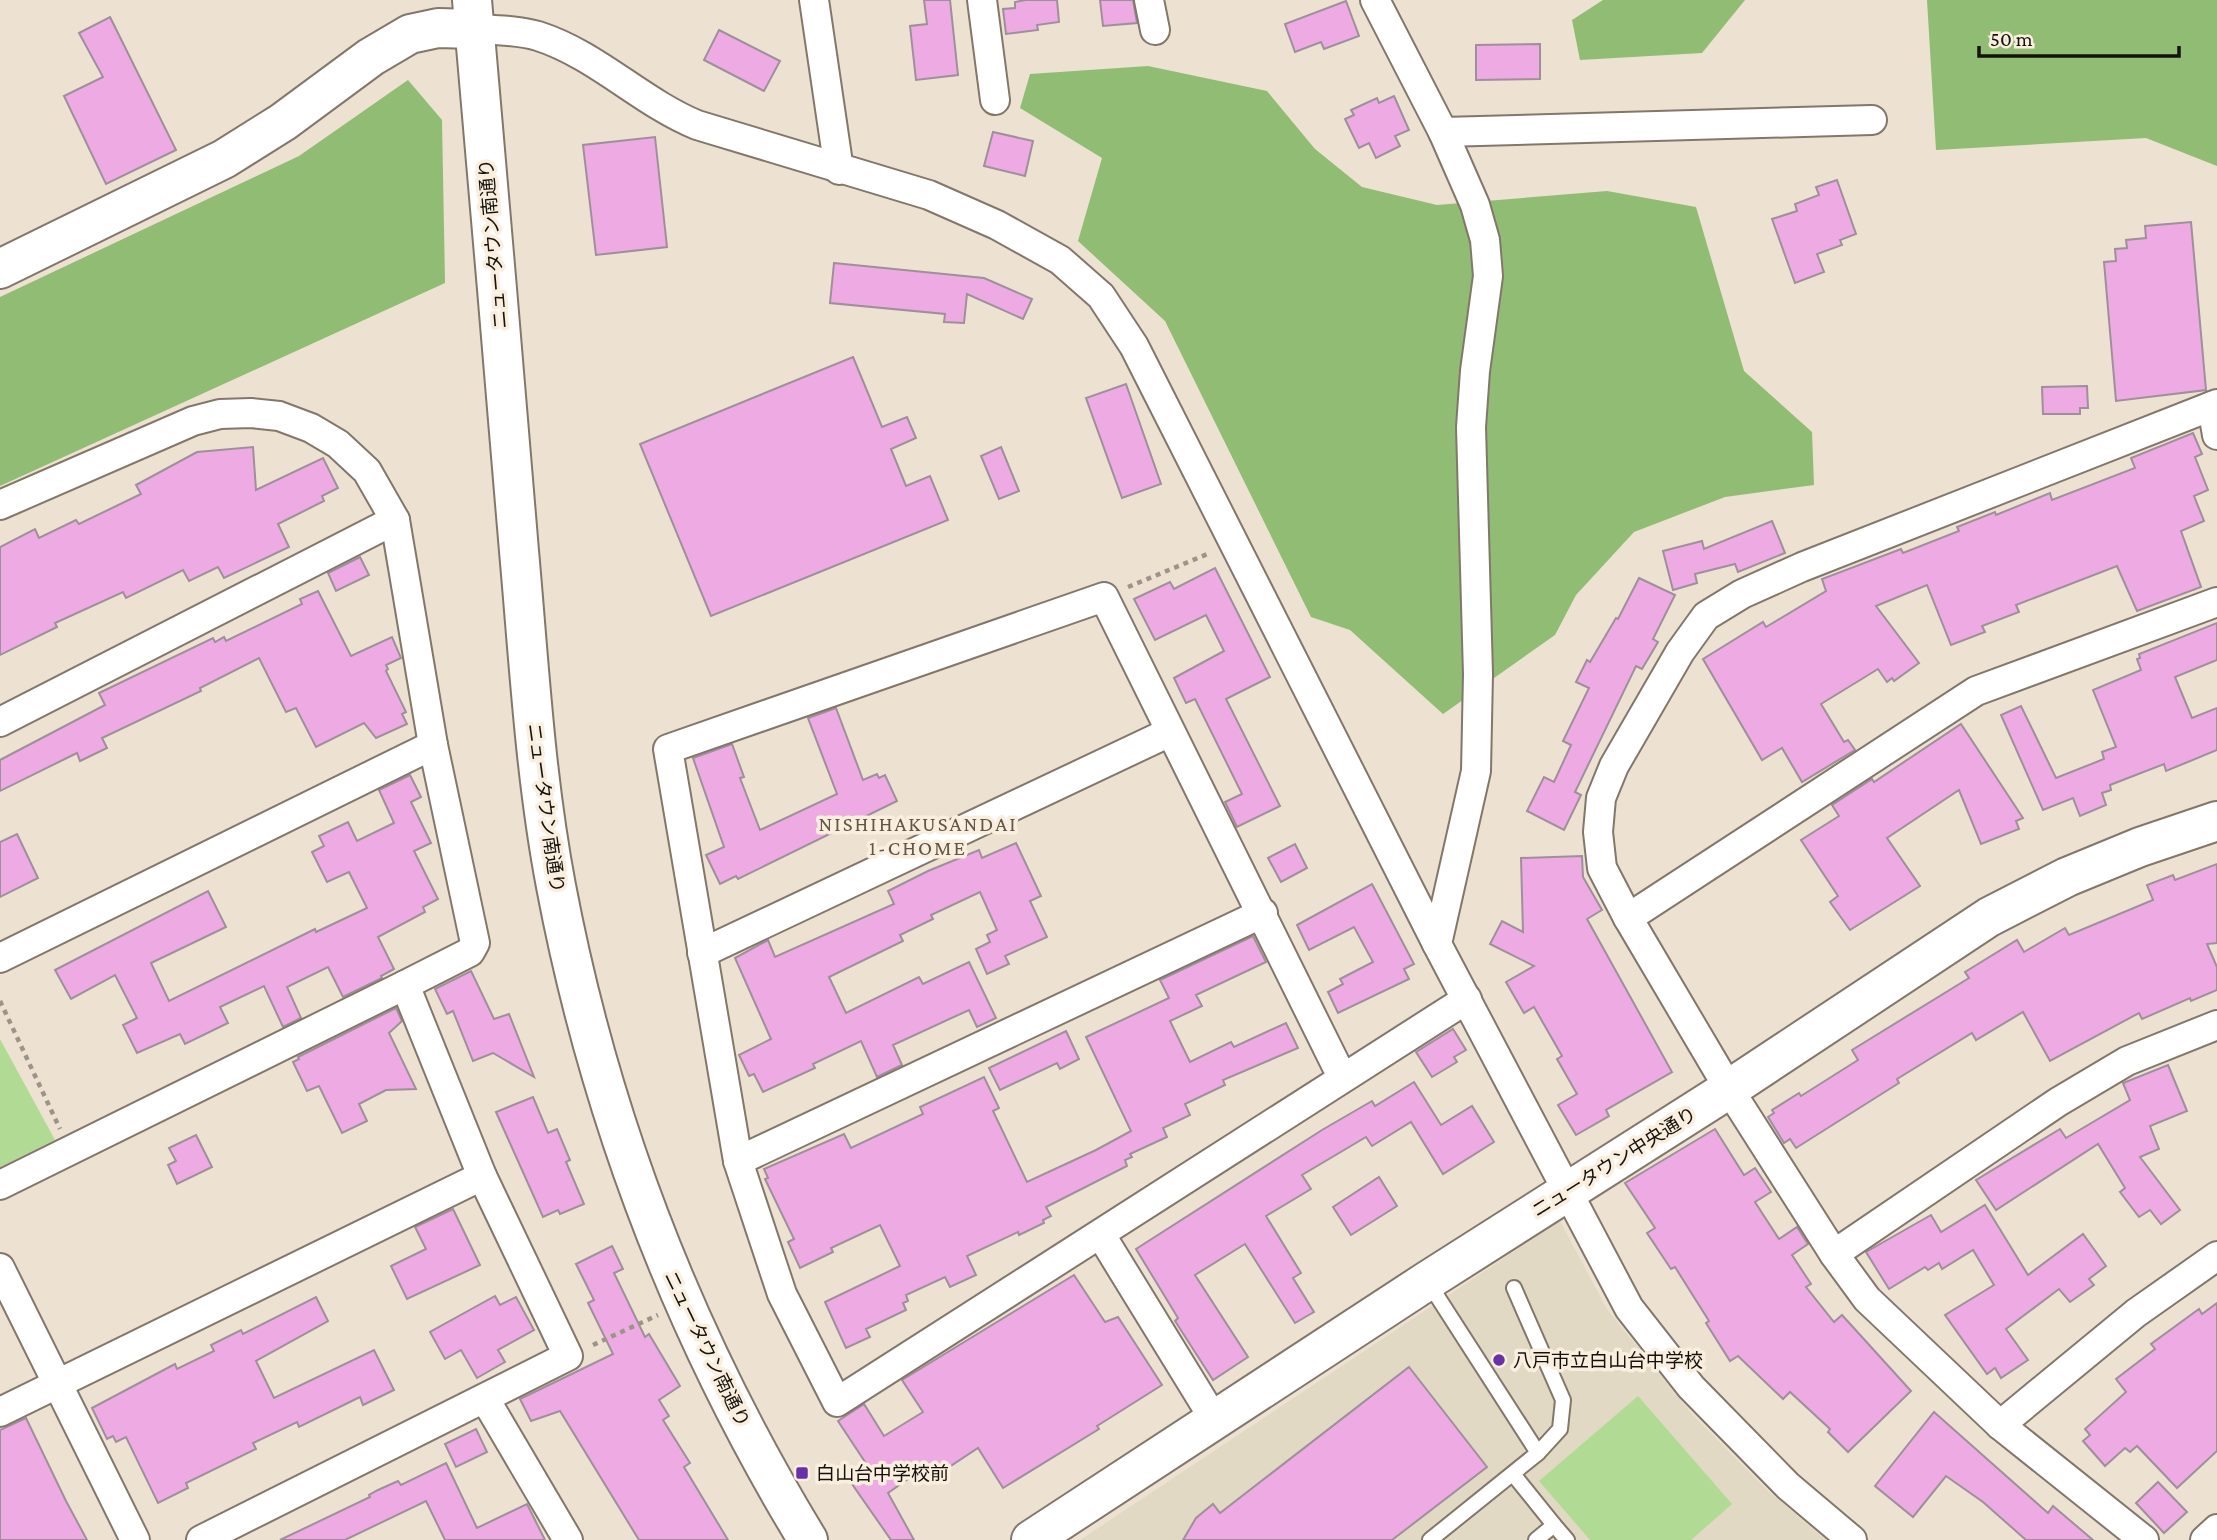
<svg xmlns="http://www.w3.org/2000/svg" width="2217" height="1540" viewBox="0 0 2217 1540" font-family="'Crimson Pro','Noto Sans JP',serif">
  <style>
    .education { fill: #e1d9c3 }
    .green { fill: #b1db94 }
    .forest { fill: #91bc73 }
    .building { fill: #eeaae3; stroke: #9e8f9b; stroke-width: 2 }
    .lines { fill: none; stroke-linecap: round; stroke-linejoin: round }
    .lane-casing { stroke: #82776a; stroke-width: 18 }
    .street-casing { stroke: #82776a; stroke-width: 32 }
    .secondary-casing { stroke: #82776a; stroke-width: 42 }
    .path { stroke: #9d9489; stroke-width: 4.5; stroke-dasharray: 5 5; stroke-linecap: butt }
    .lane { stroke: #fff; stroke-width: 14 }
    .street { stroke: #fff; stroke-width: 28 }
    .secondary { stroke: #fff; stroke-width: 38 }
    .poi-dot { fill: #6831a8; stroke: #faefdf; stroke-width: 2.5 }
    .labels { text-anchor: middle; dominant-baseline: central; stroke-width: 7; stroke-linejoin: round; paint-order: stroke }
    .street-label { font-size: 19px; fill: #15110c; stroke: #faefdf }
    .poi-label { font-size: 19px; fill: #15110c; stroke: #faefdf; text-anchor: start }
    .neighbourhood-label { font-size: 21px; letter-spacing: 2px; fill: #605649; stroke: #faefdf }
  </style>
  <rect width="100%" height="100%" fill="#ede1d2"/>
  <path class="education" d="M1560,1221L1607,1309L1690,1412L1767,1490L1826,1540H1080Z"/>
  <g class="green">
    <path d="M0,1039L55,1140L0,1167Z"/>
    <path d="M1638,1396L1732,1504L1691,1540H1590L1539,1481Z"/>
  </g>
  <g class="forest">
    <path d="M1603,0H1745L1702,53L1580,60L1572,20Z"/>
    <path d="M1927,0H2217V166L2146,138L1936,150Z"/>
    <path d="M1148,66L1267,91L1315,149L1362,187L1437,205L1607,191L1696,207L1744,371L1812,432L1814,485L1725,497L1634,532L1576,595L1555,635L1443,714L1350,630L1311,617L1165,321L1078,241L1102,158L1020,108L1030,74Z"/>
    <path d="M408,80L442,120L445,283L0,486V297L299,156Z"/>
  </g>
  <g class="building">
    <path d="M924,0H950L958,75L916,80L910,26L927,24Z"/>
    <path d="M1026,0H1057L1059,22L1037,25L1038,30L1006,34L1003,9L1015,8V2Z"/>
    <path d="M1100,0H1133L1137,23L1103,26Z"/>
    <path d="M1346,1L1359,36L1324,49L1321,42L1295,52L1285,24Z"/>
    <path d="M110,17L176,150L106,184L64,96L103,77L79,33Z"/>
    <path d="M719,30L780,61L764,91L704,60Z"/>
    <path d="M1540,44V79L1476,80V45Z"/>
    <path d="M1394,96L1409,130L1395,136L1400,146L1376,158L1369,143L1359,148L1345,119L1354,115L1351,110L1377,98L1379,103Z"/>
    <path d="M993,132L1033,141L1025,176L984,166Z"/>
    <path d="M655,137L667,247L596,255L583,145Z"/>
    <path d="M1837,180L1856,234L1840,240L1842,245L1817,254L1824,272L1795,283L1772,219L1797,211L1795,204L1819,195L1816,187Z"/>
    <path d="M2191,222L2206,390L2116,401L2104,262L2116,261L2115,249L2127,248L2126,240L2146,238L2145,226Z"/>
    <path d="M834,263L984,278L1032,299L1023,319L967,294L964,323L944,322L945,314L830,303Z"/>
    <path d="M853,357L882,427L907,417L916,438L891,449L906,486L930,476L948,520L711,616L640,444Z"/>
    <path d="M1126,384L1161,484L1122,498L1086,398Z"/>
    <path d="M2087,386L2088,408H2080V414H2043L2042,387Z"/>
    <path d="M2193,433L2202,454L2195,457L2208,490L2194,496L2204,521L2181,531L2201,587L2137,611L2117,566L2016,605L2019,612L1982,626L1985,632L1951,645L1927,585L1876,606L1919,663L1894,681L1892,678L1887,682L1878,669L1821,704L1844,742L1848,740L1855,750L1802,782L1782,748L1762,760L1703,659L1763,622L1766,627L1826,591L1822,579L1901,549L1903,553L1959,531L1957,527L1995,512L1996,515L2050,493L2052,500L2135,468L2131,458Z"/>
    <path d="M253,447L256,490L323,458L338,488L322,496L324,501L278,524L289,547L224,578L218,567L189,581L183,570L126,598L123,592L55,623L57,627L0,655V547L35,529L39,538L76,520L79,524L141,494L136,485L197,452Z"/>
    <path d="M1001,447L1019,491L999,499L981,456Z"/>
    <path d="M1772,521L1785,553L1738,572L1735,564L1695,574L1697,583L1673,590L1663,551L1702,541L1704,549Z"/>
    <path d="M360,557L369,575L336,591L328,573Z"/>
    <path d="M1215,568L1270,677L1226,699L1280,806L1237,827L1225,802L1242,794L1195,699L1186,703L1174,678L1224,651L1206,615L1155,640L1134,599L1170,582L1174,589Z"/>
    <path d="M1639,578L1675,595L1653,639L1658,642L1642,669L1636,666L1575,792L1581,795L1564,830L1527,811L1544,777L1554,782L1571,745L1563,741L1589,688L1576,682L1587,660L1590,662L1616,618L1618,619Z"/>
    <path d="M318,591L351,656L392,637L401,658L386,665L388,669L386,671L406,712L402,714L407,724L376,738L364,723L316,747L296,708L286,712L259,658L200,688L201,691L102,738L107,748L80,761L77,753L0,791V760L105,705L99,693L213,638L215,642L224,637L226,641L302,604L300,599Z"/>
    <path d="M2217,623V660L2175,677L2192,718L2217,708V750L2166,771L2164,764L2110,785L2111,790L2102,793L2106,805L2080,816L2073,798L2043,810L2001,715L2021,706L2056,778L2104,759L2102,752L2116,747L2093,690L2141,670L2137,659L2140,658L2139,654Z"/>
    <path d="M836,708L863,780L877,774L879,778L885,775L897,801L738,879L736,876L720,884L706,855L724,847L693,758L732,744L744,777L740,778L760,830L837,794L808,718Z"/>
    <path d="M1961,724L2023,818L2016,821L2019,829L1981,844L1959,790L1887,838L1920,886L1850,930L1830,902L1838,896L1801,840L1839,816L1832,805L1872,779L1874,782Z"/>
    <path d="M410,775L421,797L411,802L431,843L414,851L438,899L423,907L425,912L378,937L394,969L381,976L382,978L343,997L328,967L287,987L301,1018L283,1027L264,986L220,1007L228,1023L185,1044L180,1034L137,1053L123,1025L137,1018L115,975L71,999L55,970L208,891L226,927L151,963L169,1001L315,929L316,932L367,908L349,872L327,882L312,852L324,846L319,836L348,822L357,841L394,823L379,790Z"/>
    <path d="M17,834L38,878L0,897V842Z"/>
    <path d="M1016,843L1041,896L1030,901L1047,937L1005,956L1009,964L987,974L976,949L990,942L987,935L997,930L980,892L931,915L933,919L900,935L903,941L829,977L846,1013L919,977L923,984L969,962L996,1018L977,1027L969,1010L893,1045L902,1065L877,1077L861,1041L813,1064L815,1068L763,1092L754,1074L749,1076L739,1055L771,1039L735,958L768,940L775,957L894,904L888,891L928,871L979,850L982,858Z"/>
    <path d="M1295,844L1307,868L1281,882L1268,858Z"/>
    <path d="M1582,856L1583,877L1602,910L1587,919L1672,1072L1606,1110L1609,1116L1576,1135L1558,1105L1577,1094L1557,1059L1562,1056L1534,1007L1524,1013L1506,982L1534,966L1490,944L1502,921L1523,932L1521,858Z"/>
    <path d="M2217,864V943L2207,944L2217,967V990L2191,1001L2190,998L2142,1019L2139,1013L2050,1061L2023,1012L1976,1040L1972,1033L1897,1079L1899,1083L1796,1148L1790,1139L1784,1143L1768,1117L1774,1113L1772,1110L1799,1093L1801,1096L1858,1060L1852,1050L1969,978L1965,972L2017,940L2024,952L2065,928L2069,935L2153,900L2147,885L2173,875L2175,880Z"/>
    <path d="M1372,884L1414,964L1404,969L1409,979L1338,1013L1328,992L1343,984L1340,979L1373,962L1354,927L1309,950L1297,925Z"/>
    <path d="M1253,936L1266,962L1196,995L1202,1006L1170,1021L1190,1062L1231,1042L1234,1047L1286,1023L1298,1048L1223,1080L1225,1085L1185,1104L1190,1115L1163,1128L1167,1137L1130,1154L1132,1157L1125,1160L1127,1166L1046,1207L1051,1216L1043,1220L1044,1223L1019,1235L1018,1232L967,1256L976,1275L950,1287L945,1277L906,1295L908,1301L903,1303L906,1310L866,1329L870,1337L846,1348L825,1302L900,1266L880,1225L831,1248L833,1252L800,1268L788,1242L794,1239L765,1179L768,1178L764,1169L844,1134L851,1148L923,1114L920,1107L984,1077L999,1108L993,1111L1027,1182L1096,1150L1131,1131L1086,1037L1169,998L1160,980Z"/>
    <path d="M471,971L494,1019L509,1014L534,1077L493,1053L473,1061L453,1011L447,1014L435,989Z"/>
    <path d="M396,1008L402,1021L389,1033L416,1089L386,1090L359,1104L367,1121L342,1133L319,1086L307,1091L293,1062L299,1059L298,1057Z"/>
    <path d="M1453,1029L1466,1050L1454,1057L1457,1062L1432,1077L1416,1052Z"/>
    <path d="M1066,1031L1079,1059L1060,1069L1057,1063L1000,1090L989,1068Z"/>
    <path d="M2168,1065L2187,1111L2150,1126L2159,1149L2140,1157L2180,1210L2161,1224L2150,1210L2139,1217L2120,1192L2125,1188L2098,1144L1996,1210L1976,1180L2060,1129L2066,1138L2130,1100L2123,1083Z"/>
    <path d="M1414,1082L1441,1125L1472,1106L1494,1142L1443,1174L1411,1122L1372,1146L1366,1137L1302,1175L1311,1189L1266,1216L1301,1273L1293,1278L1314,1312L1295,1323L1245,1244L1195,1275L1248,1357L1213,1380L1175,1321L1178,1318L1136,1249L1322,1130L1372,1101L1375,1106Z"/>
    <path d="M533,1097L548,1133L557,1129L570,1160L566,1162L584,1204L560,1214L558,1210L543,1217L496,1112Z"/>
    <path d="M1715,1129L1744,1175L1755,1168L1771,1192L1755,1202L1779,1239L1797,1227L1808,1244L1792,1255L1811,1284L1806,1287L1834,1322L1842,1315L1911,1391L1848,1452L1828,1432L1830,1429L1790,1392L1783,1399L1738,1356L1730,1361L1706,1323L1709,1321L1675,1267L1671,1269L1647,1233L1655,1228L1625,1183Z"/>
    <path d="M196,1135L212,1167L177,1184L168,1165L176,1161L169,1148Z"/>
    <path d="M1379,1177L1397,1206L1351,1235L1333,1207Z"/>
    <path d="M1985,1205L2028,1275L2083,1234L2106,1266L2089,1279L2094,1285L2070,1302L2059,1289L2006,1329L2028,1360L2001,1378L1995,1368L1987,1374L1945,1315L1994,1285L1973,1250L1942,1269L1939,1263L1928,1270L1925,1267L1889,1289L1866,1252L1931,1215L1941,1232Z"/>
    <path d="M453,1209L480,1265L407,1299L391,1266L426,1249L415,1227Z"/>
    <path d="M612,1246L623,1269L614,1273L645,1337L649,1334L680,1386L659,1400L669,1416L663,1420L690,1463L684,1467L728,1540H639L560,1411L531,1421L520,1399L613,1354L588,1303L594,1300L576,1264Z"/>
    <path d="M1074,1275L1105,1322L1118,1317L1162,1385L1097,1426L1099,1429L1003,1488L978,1448L928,1481L921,1470L888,1493L914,1540H891L852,1484L871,1471L838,1421L864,1404L884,1436L923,1412L902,1380Z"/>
    <path d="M495,1296L500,1305L516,1297L534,1330L498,1350L505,1362L477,1378L461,1350L445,1359L430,1332Z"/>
    <path d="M316,1297L328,1321L256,1361L274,1398L374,1350L394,1390L363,1405L360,1397L299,1427L297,1422L253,1443L256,1449L186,1483L188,1488L158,1503L126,1437L116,1442L113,1436L107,1439L92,1408L175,1364L177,1369L214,1351L211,1345L241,1330L243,1334Z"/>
    <path d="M2217,1303V1451L2177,1488L2137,1446L2130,1452L2125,1448L2105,1466L2083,1441L2090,1435L2085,1429L2126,1392L2116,1379L2155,1349L2151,1344L2199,1309L2202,1314Z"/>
    <path d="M1409,1367L1487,1467L1392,1540H1183L1196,1518L1213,1504L1220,1513Z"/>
    <path d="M1934,1412L2048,1513L2053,1506L2093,1540H2026L1983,1502L1946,1476L1913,1517L1875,1486Z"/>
    <path d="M26,1418L66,1501L87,1540H0V1430Z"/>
    <path d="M476,1429L487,1452L456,1467L445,1444Z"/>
    <path d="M446,1463L477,1528L527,1504L545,1540H445L426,1501L345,1540H280L370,1497L369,1495L378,1490L398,1481L401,1485Z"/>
    <path d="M2158,1482L2187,1512L2164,1533L2136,1503Z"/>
  </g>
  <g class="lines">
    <defs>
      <g id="lane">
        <path d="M1428,1282L1538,1453L1430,1540"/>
        <path d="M1514,1288L1563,1400L1560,1429L1538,1453"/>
        <path d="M1513,1474L1554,1525L1536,1540"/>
        <path d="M1554,1525L1567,1540"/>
      </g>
      <g id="street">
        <path d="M814,0L839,170"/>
        <path d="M982,0L995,100"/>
        <path d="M1149,0L1155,30"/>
        <path d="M1375,0L1443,132L1475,205L1485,240L1488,276L1475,371L1471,427L1478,674L1476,771L1437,944"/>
        <path d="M474,29C495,30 518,30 538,36C597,55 641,102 697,125L929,195L997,225L1060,260L1101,296L1134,346L1437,944L1629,1308L1691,1387L1788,1486L1852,1540"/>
        <path d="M1443,132L1872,120"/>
        <path d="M2212,406L2217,435"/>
        <path d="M0,505L193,421L220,414L251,413L279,416L311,428L338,444L367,471L395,520L433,745L475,943L470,952L405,985L0,1185"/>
        <path d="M0,722L395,520"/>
        <path d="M1628,918L1976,691L2217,602"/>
        <path d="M702,953L1170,732"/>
        <path d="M0,958L433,745"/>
        <path d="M1342,1077L1104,597L668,749L738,1161L782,1294L837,1402L1467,999"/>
        <path d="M738,1161L1263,913"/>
        <path d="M1101,1235L1214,1419"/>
        <path d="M1834,1254L2058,1102L2127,1061L2217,1025"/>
        <path d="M0,1268L135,1540"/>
        <path d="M485,1399L568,1540"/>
        <path d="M0,1412L482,1176"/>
        <path d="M2000,1425L2136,1313L2217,1256"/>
        <path d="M201,1540L568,1356L482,1176L405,985"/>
        <path d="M2144,1540L2000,1425L1867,1299L1834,1254L1729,1089L1628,918L1602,868L1598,832L1601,798L1614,766L1680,652L1706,616L1742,594L1802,567L2217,404"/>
        <path d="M2205,1540L2217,1529"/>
      </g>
      <g id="secondary">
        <path d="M472,0C489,184 503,367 519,551C529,663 535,776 556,886C600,1118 685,1338 808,1540"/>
        <path d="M0,269L224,159L283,122L371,57L410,34L438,28L474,29"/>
        <path d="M1031,1540L1427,1281L1729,1089L1989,917L2067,877L2140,847L2217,821"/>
      </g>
    </defs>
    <use href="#lane" class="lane-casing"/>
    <use href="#street" class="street-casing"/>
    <use href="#secondary" class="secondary-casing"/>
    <g class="path">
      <path d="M1128,587L1210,553"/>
      <path d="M0,1001L60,1129"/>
      <path d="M593,1345L658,1315"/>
    </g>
    <use href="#lane" class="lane"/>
    <use href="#street" class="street"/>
    <use href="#secondary" class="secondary"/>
  </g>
  <g class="poi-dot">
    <circle cx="1499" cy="1360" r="7"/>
    <rect x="795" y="1466" width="14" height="14" rx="3.5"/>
  </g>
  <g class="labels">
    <g class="street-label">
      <text transform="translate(493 244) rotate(-95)">ニュータウン南通り</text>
      <text transform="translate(546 808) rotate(82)">ニュータウン南通り</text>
      <text transform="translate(1614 1162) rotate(-32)">ニュータウン中央通り</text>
      <text transform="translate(707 1349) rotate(64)">ニュータウン南通り</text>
    </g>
    <g class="poi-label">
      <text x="1513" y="1360">八戸市立白山台中学校</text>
      <text x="816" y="1473">白山台中学校前</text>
    </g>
    <g class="neighbourhood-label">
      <text x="918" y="824">NISHIHAKUSANDAI<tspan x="918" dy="24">1-CHOME</tspan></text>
    </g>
  </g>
  <path d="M1979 46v10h200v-10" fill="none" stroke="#15110c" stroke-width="3.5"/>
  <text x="1990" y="46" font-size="21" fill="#15110c" stroke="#faefdf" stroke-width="5" paint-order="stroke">50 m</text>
</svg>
